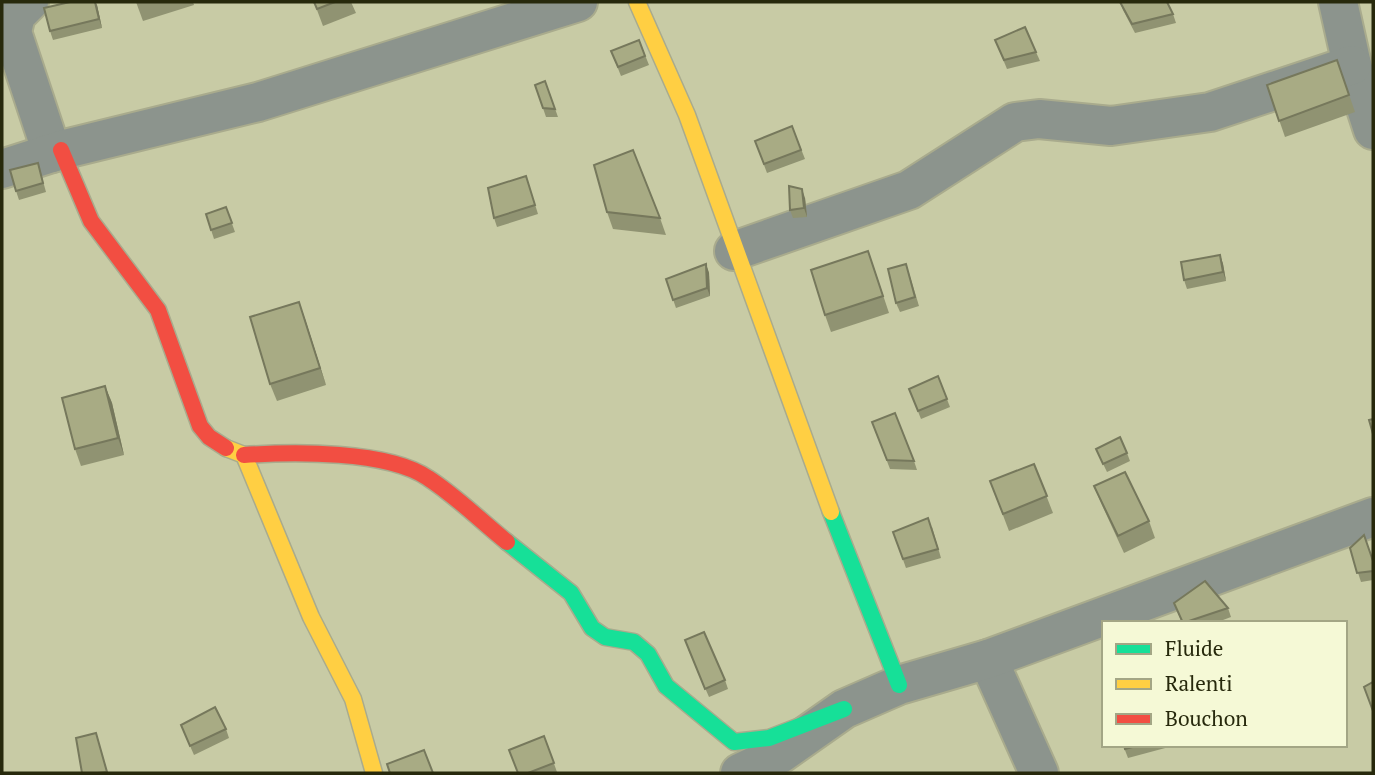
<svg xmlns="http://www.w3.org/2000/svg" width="1375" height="775" viewBox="0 0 1375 775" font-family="'PT Serif',serif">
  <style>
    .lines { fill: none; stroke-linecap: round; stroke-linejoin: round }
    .street-casing { stroke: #a9ab8d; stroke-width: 42 }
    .fast-casing { stroke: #a9ab8d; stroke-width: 19 }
    .slow-casing { stroke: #a9ab8d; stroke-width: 19 }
    .jam-casing { stroke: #a9ab8d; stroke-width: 19 }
    .street { stroke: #8c948d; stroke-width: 38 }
    .fast { stroke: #16e098; stroke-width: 16 }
    .slow { stroke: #ffcf43; stroke-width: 16 }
    .jam { stroke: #f24e42; stroke-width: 16 }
    .wall { fill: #909372 }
    .shaded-wall { fill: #76785c }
    .building { fill: #a8ab84; stroke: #76785c; stroke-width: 2 }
  </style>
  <rect width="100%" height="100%" fill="#c8cba5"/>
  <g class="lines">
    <defs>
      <g id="street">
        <path d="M29,2L16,15L12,32L52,153"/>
        <path d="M1338,2L1352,65L1373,130"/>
        <path d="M2,169L61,150L258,102L578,2"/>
        <path d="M734,251L909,190L1015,122L1039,119L1111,126L1210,112L1352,65"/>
        <path d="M988,659L1039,773"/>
        <path d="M740,773L780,754L844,709L899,685L988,659L1373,517"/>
      </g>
      <g id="fast">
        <path d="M831,512L899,685"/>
        <path d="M507,542L571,593L592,628L605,637L634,642L648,654L666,686L734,742L769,738L844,709"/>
      </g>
      <g id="slow">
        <path d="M637,2L687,115L831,512"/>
        <path d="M226,448L244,455L311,617L353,699L374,773"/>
      </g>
      <g id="jam">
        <path d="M61,150L91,221L158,310L200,426L209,437L226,448"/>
        <path d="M244,455C293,452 387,450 428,478C456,496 481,521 507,542"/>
      </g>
    </defs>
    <use href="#street" class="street-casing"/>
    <use href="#fast" class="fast-casing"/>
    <use href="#slow" class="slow-casing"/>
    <use href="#jam" class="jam-casing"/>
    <use href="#street" class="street"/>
    <use href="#fast" class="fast"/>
    <use href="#slow" class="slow"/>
    <use href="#jam" class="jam"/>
  </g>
  <g class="wall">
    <path d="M136,2H193L194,5L143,21Z"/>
    <path d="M314,2H351L356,13L323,26Z"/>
    <path d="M1120,2L1173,14L1176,23L1135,33L1123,10Z"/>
    <path d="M97,5L102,28L53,40L50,31Z"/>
    <path d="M639,40L649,65L621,76L611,51Z"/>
    <path d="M995,40L1036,52L1040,61L1007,69Z"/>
    <path d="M1337,60L1355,112L1285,137L1267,85Z"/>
    <path d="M545,81L558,117H546L535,85Z"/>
    <path d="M792,126L805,159L767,173L755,141Z"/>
    <path d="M38,163L46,192L19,200L16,191Z"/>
    <path d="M526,176L538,214L497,227L494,218Z"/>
    <path d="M805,198L807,217L793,218L790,210Z"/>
    <path d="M226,207L235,232L214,239L206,214Z"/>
    <path d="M607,212L660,218L666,235L613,229Z"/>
    <path d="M1220,255L1223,264L1226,281L1187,289L1184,280Z"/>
    <path d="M706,264L709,273L710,296L676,308L666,279Z"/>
    <path d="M874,268L889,313L831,332L825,315Z"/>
    <path d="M909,273L919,306L900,312L896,303Z"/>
    <path d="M305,319L326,385L277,401L270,384Z"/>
    <path d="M938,376L950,407L921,419L909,389Z"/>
    <path d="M105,386L112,403L124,455L81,466L75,449Z"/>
    <path d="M872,422L914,461L917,470L890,469Z"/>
    <path d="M1096,449L1127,453L1130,461L1107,472Z"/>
    <path d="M1034,464L1053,513L1009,531L990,481Z"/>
    <path d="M1094,486L1149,521L1155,538L1124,553L1101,503Z"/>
    <path d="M932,527L941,558L906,568L893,532Z"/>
    <path d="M1350,548L1373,560V580L1361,582Z"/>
    <path d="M1174,603L1228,608L1231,617L1215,623H1182Z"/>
    <path d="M688,649L725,680L728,689L709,697Z"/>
    <path d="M181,725L226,729L229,738L194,755Z"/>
    <path d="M544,736L557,772L553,773H518Z"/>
    <path d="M1123,745H1169V747L1128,758Z"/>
  </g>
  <g class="shaded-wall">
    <path d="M95,2L97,5L102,28L99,19Z"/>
    <path d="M802,189L805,198L807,217L804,208Z"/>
    <path d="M1220,255L1223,264L1226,281L1223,272Z"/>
    <path d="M706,264L709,273L710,296L707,288Z"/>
    <path d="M299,302L305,319L326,385L320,368Z"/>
    <path d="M105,386L112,403L124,455L118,438Z"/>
  </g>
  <g class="building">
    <path d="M70,2H95L99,19L50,31L44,8Z"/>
    <path d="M314,2H335L317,9Z"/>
    <path d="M1120,2H1167L1173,14L1132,24Z"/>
    <path d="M1025,27L1036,52L1004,60L995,40Z"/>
    <path d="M639,40L645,56L618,67L611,51Z"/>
    <path d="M1337,60L1349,95L1279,121L1267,85Z"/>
    <path d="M545,81L555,109L543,108L535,85Z"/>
    <path d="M792,126L801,150L764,164L755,141Z"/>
    <path d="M633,150L660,218L607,212L594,165Z"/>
    <path d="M38,163L43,183L16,191L10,170Z"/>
    <path d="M526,176L535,205L494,218L488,188Z"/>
    <path d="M789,186L802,189L804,208L790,210Z"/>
    <path d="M226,207L232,223L211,230L206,214Z"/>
    <path d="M868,251L883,296L825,315L811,270Z"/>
    <path d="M1220,255L1223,272L1184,280L1181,262Z"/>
    <path d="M706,264L707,288L673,300L666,279Z"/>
    <path d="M906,264L915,297L896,303L888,269Z"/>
    <path d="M299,302L320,368L270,384L250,317Z"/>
    <path d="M938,376L947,399L918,411L909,389Z"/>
    <path d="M105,386L118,438L75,449L62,398Z"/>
    <path d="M895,413L914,461L887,460L872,422Z"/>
    <path d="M1373,419V434L1369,420Z"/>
    <path d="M1120,437L1127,453L1103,464L1096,449Z"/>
    <path d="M1034,464L1047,496L1003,514L990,481Z"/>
    <path d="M1125,472L1149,521L1118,536L1094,486Z"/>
    <path d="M928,518L938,549L903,559L893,532Z"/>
    <path d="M1364,535L1373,561V571L1357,573L1350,548Z"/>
    <path d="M1205,581L1228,608L1183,623L1174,603Z"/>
    <path d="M704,632L725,680L705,689L685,640Z"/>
    <path d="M1373,682V711L1364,687Z"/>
    <path d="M215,707L226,729L190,746L181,725Z"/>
    <path d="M96,733L107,772L98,773H82L76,738Z"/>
    <path d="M544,736L554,763L528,773H518L509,750Z"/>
    <path d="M1124,745H1140L1125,749Z"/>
    <path d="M424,750L433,773H390L387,764Z"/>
  </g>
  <rect width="1375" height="775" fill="none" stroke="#27290c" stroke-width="7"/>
  <rect x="1102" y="621" width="245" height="126" fill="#f5f9d6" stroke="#a3a685" stroke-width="2"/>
  <rect x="1116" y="644" width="35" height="10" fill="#16e098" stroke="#a3a685" stroke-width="2"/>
  <text x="1165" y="656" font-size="21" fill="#27290c">Fluide</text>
  <rect x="1116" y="679" width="35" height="10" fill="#ffcf43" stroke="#a3a685" stroke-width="2"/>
  <text x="1165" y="691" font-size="21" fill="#27290c">Ralenti</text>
  <rect x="1116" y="714" width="35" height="10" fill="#f24e42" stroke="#a3a685" stroke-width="2"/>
  <text x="1165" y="726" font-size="21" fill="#27290c">Bouchon</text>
</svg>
